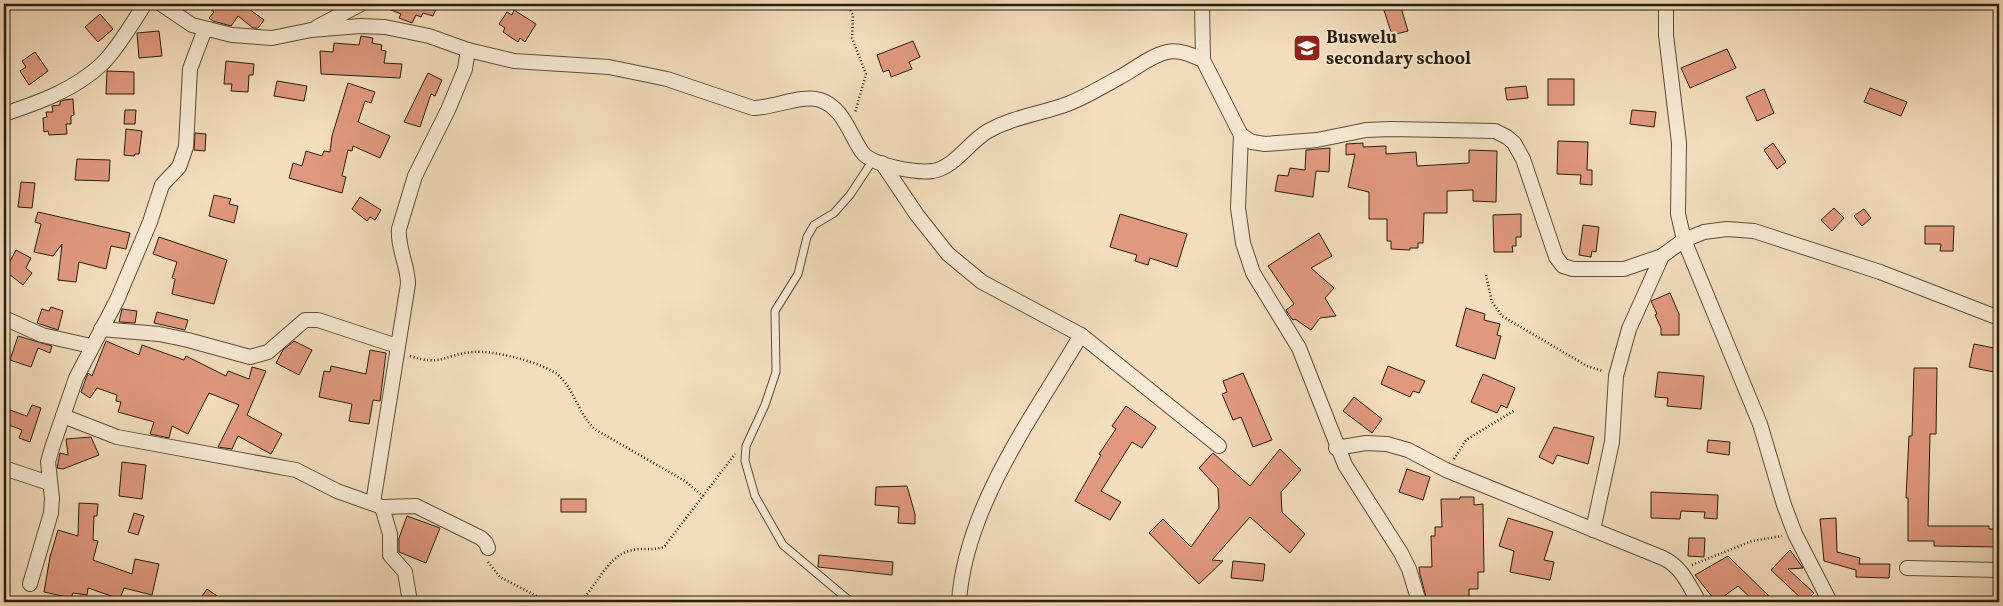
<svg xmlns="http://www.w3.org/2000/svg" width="2003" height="606" viewBox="0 0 2003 606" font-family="Vollkorn,serif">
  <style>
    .building { fill: #e0997f; stroke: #291d0d }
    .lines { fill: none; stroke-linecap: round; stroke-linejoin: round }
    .lane-casing { stroke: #5c4d39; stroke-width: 9 }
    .street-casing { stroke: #5c4d39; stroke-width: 16 }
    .path { stroke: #291d0d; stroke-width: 2.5; stroke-dasharray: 1 2.5; stroke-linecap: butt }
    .lane { stroke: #f7e9d4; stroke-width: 7 }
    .street { stroke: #f7e9d4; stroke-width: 14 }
    .labels { text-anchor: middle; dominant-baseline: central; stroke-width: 4; stroke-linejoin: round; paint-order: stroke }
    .poi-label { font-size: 18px; font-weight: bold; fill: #291d0d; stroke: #f7e9d4; text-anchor: start }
  </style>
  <rect width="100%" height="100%" fill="#f3ddbd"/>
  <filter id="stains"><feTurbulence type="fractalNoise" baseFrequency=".004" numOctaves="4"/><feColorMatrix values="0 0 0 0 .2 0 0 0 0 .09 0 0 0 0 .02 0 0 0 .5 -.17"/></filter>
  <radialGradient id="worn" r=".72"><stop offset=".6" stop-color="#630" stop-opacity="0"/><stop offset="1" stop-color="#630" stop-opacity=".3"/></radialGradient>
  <g class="building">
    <path d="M204,4H247L245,6L264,20L258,28H253L238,16L231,26L213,21L209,18L214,12Z"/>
    <path d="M376,4H438L433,16L423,13L421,17L416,15L412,23L399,18L401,14Z"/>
    <path d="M1382,4H1400L1408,31L1392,35Z"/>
    <path d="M514,10L536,24L525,42L520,38L518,42L503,32L505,28L499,24L507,12L512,15Z"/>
    <path d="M100,14L113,29L98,42L85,27Z"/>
    <path d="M159,31L162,56L139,58L137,33Z"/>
    <path d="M361,36L373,38L372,43L382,45L381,50L386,51L384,63L402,64L400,78L321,74L320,51L333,52L334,43L359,45Z"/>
    <path d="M913,41L920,57L909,62L912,69L891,77L889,70L883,72L877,55Z"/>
    <path d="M1727,49L1736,68L1690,88L1681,68Z"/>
    <path d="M35,52L48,71L29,85L20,71L26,67L22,61Z"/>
    <path d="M226,61L254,64L253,75H249L248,92L231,91L232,84H224Z"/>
    <path d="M107,71L134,72V94H106Z"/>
    <path d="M428,73L442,80L435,96L431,94L420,127L404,122Z"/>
    <rect x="1548" y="79" width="26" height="26"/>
    <path d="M277,81L307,86L304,101L274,96Z"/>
    <path d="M348,83L375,92L371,103L365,101L358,122L390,136L380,158L353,146L352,151L348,150L342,176L346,177L342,193L289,178L293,163L302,166L306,151L322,156L324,151L330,152L332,136Z"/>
    <path d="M1526,86L1528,98L1507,100L1505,88Z"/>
    <path d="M1870,88L1907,102L1901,116L1864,102Z"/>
    <path d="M1764,89L1774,113L1757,121L1746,97Z"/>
    <path d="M73,99L74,115L71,116V124H66L67,134L49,135L48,131L44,132L43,118L47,117L46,112H53L52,106L60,105V102L64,100Z"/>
    <path d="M125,110H136L135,124H124Z"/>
    <path d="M1632,110L1656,112L1654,127L1630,124Z"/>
    <path d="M126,129L142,131L139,154H135L134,156L124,155Z"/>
    <path d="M195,133L206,134L205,151L194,150Z"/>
    <path d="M1558,141L1588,142L1587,170H1592V185L1580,184L1581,175L1557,174Z"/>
    <path d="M1363,143V147L1386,146V154L1416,152L1417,166L1469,163V150L1497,151L1496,202L1473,201V190L1447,191V213H1424L1423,243H1418V248H1410V250L1391,249V241H1387V219H1369V192L1348,187L1355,154L1346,155V144Z"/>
    <path d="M1773,143L1786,162L1777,169L1764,150Z"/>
    <path d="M1330,148L1329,172L1316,171L1313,197L1275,191L1278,175L1288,176L1290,168L1305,170L1306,150Z"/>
    <path d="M77,159L110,160L109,181L75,180Z"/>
    <path d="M21,182L35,183L32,208L18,207Z"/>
    <path d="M214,195L231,199L229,204L238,206L234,223L209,216Z"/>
    <path d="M360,197L381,210L375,220L370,217L367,221L352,209Z"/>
    <path d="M1834,208L1844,218L1832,231L1821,220Z"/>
    <path d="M1864,209L1871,218L1862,226L1854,216Z"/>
    <path d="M38,212L130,233L126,249L111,246L106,269L79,262L76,282L58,280L62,244L53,256L34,252L41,224L35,222Z"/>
    <path d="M1120,214L1187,234L1177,267L1150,258L1148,265L1135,261L1137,255L1110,247Z"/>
    <path d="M1521,214V237H1516V246H1512L1513,252H1494L1493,215Z"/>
    <path d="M1583,225L1599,227L1596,252L1592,251L1591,257L1579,255Z"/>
    <path d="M1925,226H1954L1953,251H1940L1941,244H1925Z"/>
    <path d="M1319,233L1332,256L1311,268L1334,288L1325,298L1336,316L1320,318L1311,330L1295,319L1293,320L1289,315L1286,310L1294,304L1268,266Z"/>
    <path d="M159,237L227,260L214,304L172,294L175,279L172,278L177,262L153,254Z"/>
    <path d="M16,250L31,258L26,268L32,273L23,285L5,271Z"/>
    <path d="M1670,293L1679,314V335H1661V328L1655,315L1657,314L1651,301Z"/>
    <path d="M51,307L63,311L58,330L37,323L42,309L49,311Z"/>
    <path d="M1466,308L1485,314L1484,320L1500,324L1497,335L1501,336L1495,359L1456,346Z"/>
    <path d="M122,309L137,311L135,323L119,322Z"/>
    <path d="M157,312L188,320L185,330L154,323Z"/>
    <path d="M18,336L52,346L50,353L38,348L31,367L10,360Z"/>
    <path d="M106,341L139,355L142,345L184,360L186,356L226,376L228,371L249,379L252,367L266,371L247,415L282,434L271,454L238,436L232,449L218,447L239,405L209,393L188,434L172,426L169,438L150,434L154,422L118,412L121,402L116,401L117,395L97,388L90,398L81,392L88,373L92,376Z"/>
    <path d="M294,341L312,350L299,375L276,363L283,350Z"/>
    <path d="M1974,344L1999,349V373L1969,367Z"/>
    <path d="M370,350L386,353L380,401L373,400L369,424L349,421L352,404L319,397L324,371L330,372L331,366L366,374Z"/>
    <path d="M1388,366L1425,381L1419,393L1413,391L1410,397L1381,384Z"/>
    <path d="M1914,368H1937L1936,434H1930L1928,526H1989V529H1999V547L1934,546V541H1908V498H1906L1909,436H1912Z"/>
    <path d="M1658,372L1704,376L1701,409L1667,406L1668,398L1655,397Z"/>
    <path d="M1243,373L1272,440L1253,447L1241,417L1233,420L1222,394L1227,392L1223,381Z"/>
    <path d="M1483,374L1515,388L1507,408L1501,405L1497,413L1471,402Z"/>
    <path d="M1354,397L1382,419L1372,433L1343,411Z"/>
    <path d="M32,405L41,408L30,442L19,438L22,430L4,423V408L27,416Z"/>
    <path d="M1126,406L1156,427L1142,448L1132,442L1101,491L1121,502L1110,520L1075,501L1101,455L1099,454L1116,429L1112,426Z"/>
    <path d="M1554,427L1594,437L1588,464L1557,455L1553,464L1539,457Z"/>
    <path d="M91,437L99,455L63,469L57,468L60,453L68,455L66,439Z"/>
    <path d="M1708,440L1730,442L1729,455L1707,452Z"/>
    <path d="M1280,449L1301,470L1281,492L1282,512L1305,534L1290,553L1250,517L1212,560L1223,561L1199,584L1149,533L1163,519L1191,547L1219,508L1218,488L1199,468L1213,453L1250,486Z"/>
    <path d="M122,462L146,465L142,499L119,496Z"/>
    <path d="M1407,469L1430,477L1423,500L1399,492Z"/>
    <path d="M907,486L915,514V524L898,523L899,507L875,505L876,487Z"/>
    <path d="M1651,492L1718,495L1717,519L1704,518L1705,512L1681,511L1680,519L1651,518Z"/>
    <path d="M1460,497H1474V505L1483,504L1484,572H1478V589H1469V602H1430V597H1426L1420,574L1419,567H1432L1431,536H1435V527H1442L1441,499H1460Z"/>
    <rect x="561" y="499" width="25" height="13"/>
    <path d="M79,503L98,504L97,516H94L93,540L98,541L93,560L132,574L135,559L159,564L152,595L124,588L120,599L88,588L87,595L73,593L71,598L44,592L50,557L58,530L78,536Z"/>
    <path d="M134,513L144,516L138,535L128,532Z"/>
    <path d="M407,516L440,528L426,563L399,552V538Z"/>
    <path d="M1508,518L1553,532L1544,560L1554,562L1550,580L1510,572L1514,551L1499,546Z"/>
    <path d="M1836,518L1837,552L1860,558L1859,564H1890L1889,578L1856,577V570L1824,561L1820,519Z"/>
    <path d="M1689,538H1705L1704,557L1688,556Z"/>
    <path d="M1790,550L1803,568L1788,569L1814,593L1805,602L1771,570Z"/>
    <path d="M819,555L893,562L892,575L818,567Z"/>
    <path d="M1728,556L1775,602H1755L1738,586L1716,602L1695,575Z"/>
    <path d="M1233,561L1265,564L1263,581L1231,578Z"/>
    <path d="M207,589L226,602H198Z"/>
  </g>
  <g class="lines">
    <defs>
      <path id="lane" d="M851,602L783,545L755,496L745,461L746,446L765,405L776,372L775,311L798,274L807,237L814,225L834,213L850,195L873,160"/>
      <g id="street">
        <path d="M161,4L192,25L232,35L272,38L311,30L360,26L385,27L429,36L468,50L514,61L609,67L667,79L753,108C773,108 803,94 820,100C843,107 850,135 862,152C872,166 917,173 933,171C955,167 969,142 988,131C1015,116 1042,114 1070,103C1087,96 1104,86 1120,77C1135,69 1150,56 1167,52C1179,49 1192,55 1203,60L1241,135L1252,142L1265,144L1317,140L1366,130L1391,129L1495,131L1507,137L1514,143L1523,159L1556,257L1563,266L1573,269H1624L1662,256L1684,240L1704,232L1727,229L1754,231L1880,272L1999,318"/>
        <path d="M1202,4L1203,60"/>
        <path d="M1666,4V35L1679,143L1678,214L1684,240L1760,424L1784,505L1795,534L1830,602"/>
        <path d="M317,27L361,4"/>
        <path d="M4,114C40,102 74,90 102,64C119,47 132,23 145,4"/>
        <path d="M1241,135L1238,208L1243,243L1253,273L1299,348L1345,465L1401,553L1409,569L1419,602"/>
        <path d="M882,163L917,215L948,254L982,282L1081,335L1219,446"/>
        <path d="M4,318L42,335L91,346"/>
        <path d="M101,329L159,334L188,340L250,357L268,352L305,320H318L397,346"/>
        <path d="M63,416L117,437L296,470L337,491L382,507L416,506L481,538L486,543L488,548"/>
        <path d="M1336,448L1366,443L1387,444L1408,450L1446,470L1663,558C1682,567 1688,584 1699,602"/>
        <path d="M4,468L49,483"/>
        <path d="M373,503L408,284C408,265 397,247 399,229L415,176L448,110L465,69L468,50"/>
        <path d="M382,507L390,534V555L405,572L410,602"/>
        <path d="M1593,530L1612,442L1616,376L1629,329L1662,256"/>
        <path d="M1907,568L1999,570"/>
        <path d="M30,584L51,513L52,498L48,462L52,448L76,378L117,300L150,222L162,185L179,167L186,147L190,69L205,29"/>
        <path d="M959,602C965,507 1034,415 1081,335"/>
      </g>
    </defs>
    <use href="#lane" class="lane-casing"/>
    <use href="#street" class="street-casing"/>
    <g class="path">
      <path d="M847,4L853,15L852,38L866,74L855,113"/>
      <path d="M1486,275L1492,302L1502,316L1587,366L1603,371"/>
      <path d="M410,356C442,367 445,354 473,352C493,350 540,362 557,374C575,389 578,415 596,430L685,481L703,496"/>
      <path d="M1454,459L1466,440L1515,410"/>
      <path d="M488,562L500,577L548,602"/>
      <path d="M1692,565L1752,541L1782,536"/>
      <path d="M531,602L537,598"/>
      <path d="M580,602C596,587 607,557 629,551C640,547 652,551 664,547L735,454"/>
    </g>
    <use href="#lane" class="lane"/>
    <use href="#street" class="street"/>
  </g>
  <defs>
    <symbol id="school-square" viewBox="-11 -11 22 22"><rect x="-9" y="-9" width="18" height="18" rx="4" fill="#8f2418" stroke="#f7e9d4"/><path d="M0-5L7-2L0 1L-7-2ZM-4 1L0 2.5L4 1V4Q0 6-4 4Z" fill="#fff"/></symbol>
  </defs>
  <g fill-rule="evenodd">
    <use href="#school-square" x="1291" y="32" width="32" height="32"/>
  </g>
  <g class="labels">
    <g class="poi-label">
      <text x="1326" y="38">Buswelu<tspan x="1326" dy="21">secondary school</tspan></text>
    </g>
  </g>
  <rect width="2003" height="606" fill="none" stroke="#f3ddbd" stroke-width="20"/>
  <rect x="5" y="5" width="1993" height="596" fill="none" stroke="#291d0d" stroke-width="2.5"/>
  <rect x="10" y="10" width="1983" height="586" fill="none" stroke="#291d0d"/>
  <rect width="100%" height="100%" filter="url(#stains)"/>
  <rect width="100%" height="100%" fill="url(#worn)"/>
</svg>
